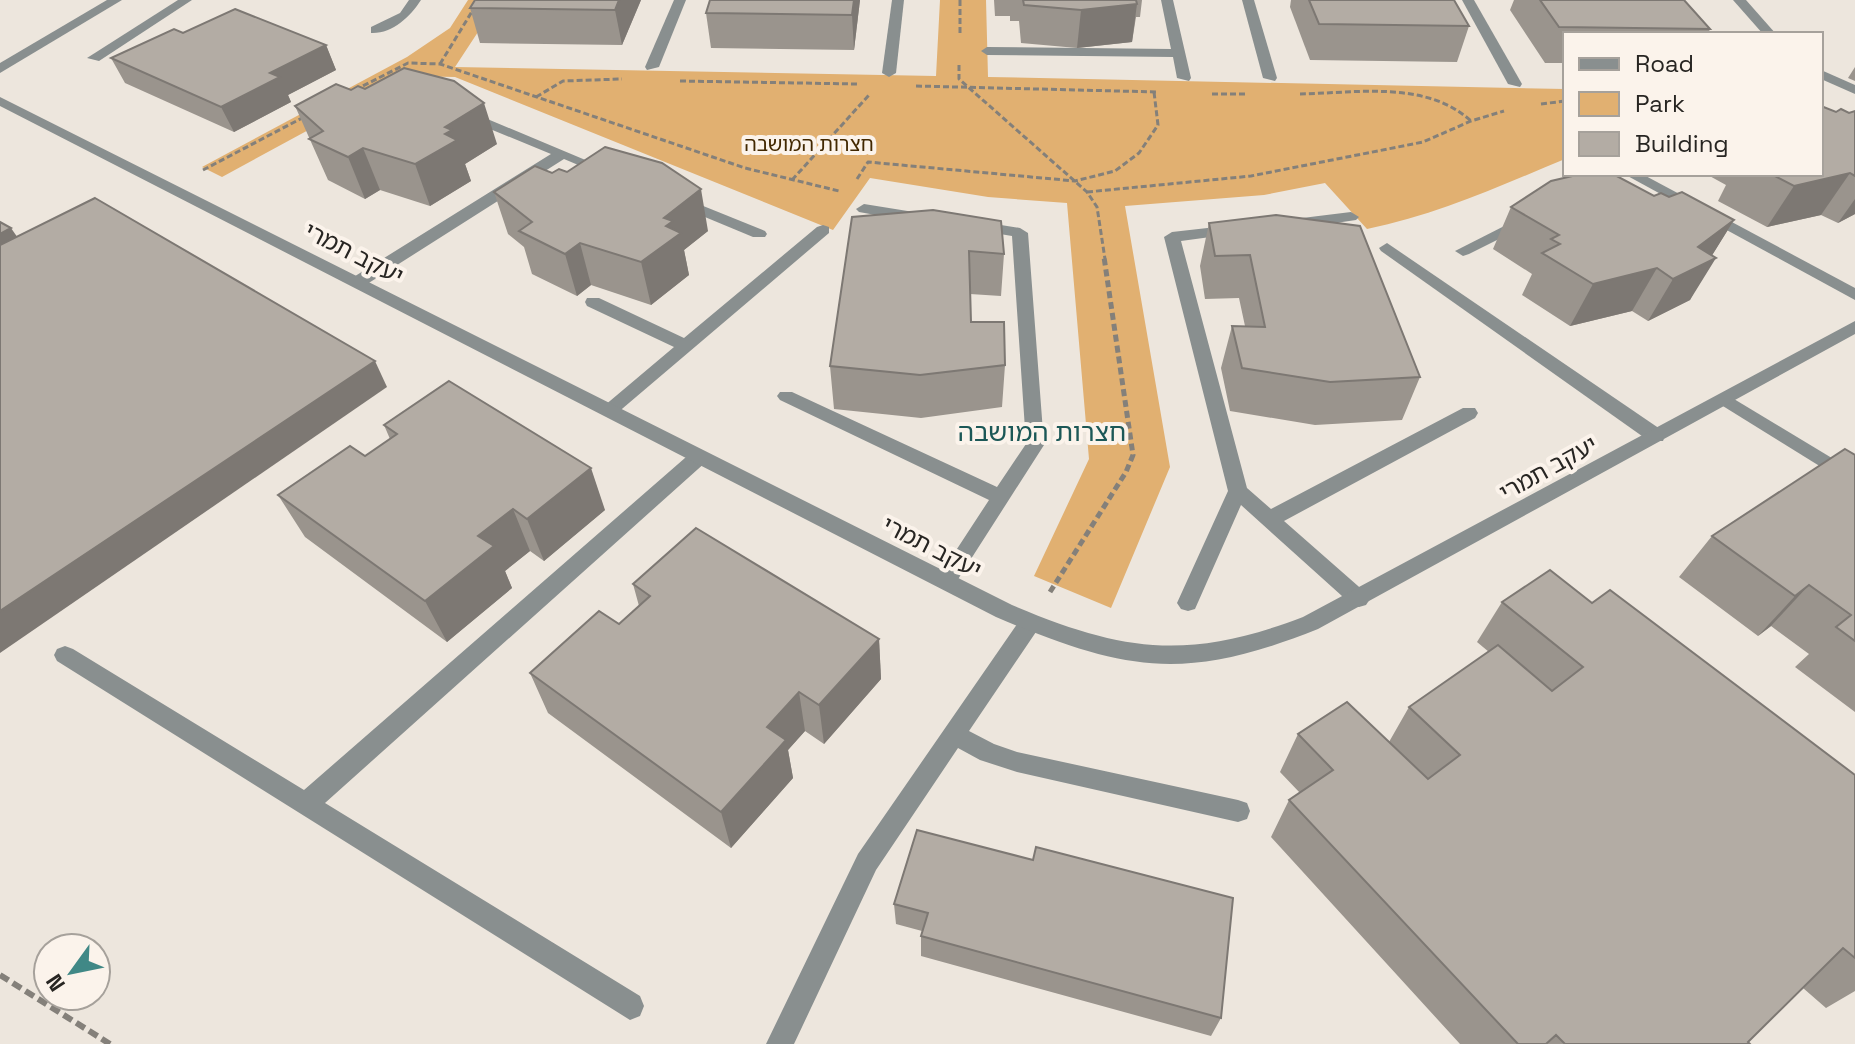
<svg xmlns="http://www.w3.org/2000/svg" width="1855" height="1044" viewBox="0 0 1855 1044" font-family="'Space Grotesk','Noto Sans Hebrew',sans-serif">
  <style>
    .green { fill: #e1b071 }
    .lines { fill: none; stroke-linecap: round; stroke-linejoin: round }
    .path-far2 { stroke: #84807a; stroke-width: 3; stroke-dasharray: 6 3; stroke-linecap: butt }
    .path-far1 { stroke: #84807a; stroke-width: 5; stroke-dasharray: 7 4; stroke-linecap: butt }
    .path { stroke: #84807a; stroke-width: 6; stroke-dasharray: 10 5; stroke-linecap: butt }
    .service { fill: #898f8f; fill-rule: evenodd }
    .minor { fill: #898f8f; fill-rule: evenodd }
    .wall { fill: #9a948d }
    .shaded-wall { fill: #7d7873 }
    .building { fill: #b3aca4; stroke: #7d7873; stroke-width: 2 }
    .labels { text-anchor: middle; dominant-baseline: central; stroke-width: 8; stroke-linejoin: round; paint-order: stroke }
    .far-park-label { font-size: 20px; fill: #422801; stroke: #fbf3eb }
    .street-label { font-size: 24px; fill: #272522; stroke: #fbf3eb }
    .neighbourhood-label { font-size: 26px; fill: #1c5857; stroke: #fbf3eb }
  </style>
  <rect width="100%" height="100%" fill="#ede6dd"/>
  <path class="green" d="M468,0H499L455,67L936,76L940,0H986L988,77L1565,89V159C1500,186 1437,215 1367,229L1325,183L1264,195L1125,206L1170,467L1111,608L1034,576L1089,459L1067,203L988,197L870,178L833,230L455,77L408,76L222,177L202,167L407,57L450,28Z"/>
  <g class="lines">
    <g class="path-far2">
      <path d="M960,0V35"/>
      <path d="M440,64L479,0"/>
      <path d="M959,65V79L1087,192L1097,207L1105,259"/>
      <path d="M680,81L858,84"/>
      <path d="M916,86L1158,92"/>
      <path d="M355,90L408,63L440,64L745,168L839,191"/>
      <path d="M1212,94H1246"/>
      <path d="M1300,94C1356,93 1426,80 1471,121"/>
      <path d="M536,97L563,81L622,79"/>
      <path d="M1541,104L1565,101"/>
      <path d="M203,170L304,117"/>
      <path d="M857,179L868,162L1075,181L1115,171L1139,153L1158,125L1154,92"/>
      <path d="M792,180L869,95"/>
      <path d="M1087,192L1251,176L1423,142L1471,121L1504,111"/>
    </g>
    <path class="path-far1" d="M1050,592L1126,472L1133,455L1104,257"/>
    <path class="path" d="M0,975L110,1044"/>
    <g class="service">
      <path d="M107,0H122L0,73V63Z"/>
      <path d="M178,0H192L99,61L87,58Z"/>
      <path d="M409,0H421C410,17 392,34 371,33V27L400,13Z"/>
      <path d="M674,0H686L659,67L647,70L645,67Z"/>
      <path d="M892,0H904L896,73L889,77L882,73Z"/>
      <path d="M1161,0H1173L1191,78L1189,81L1177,78L1173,57L987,55L981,51L987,47L1171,49Z"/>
      <path d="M1242,0H1254L1277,78L1275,81L1263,78Z"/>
      <path d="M1462,0H1474L1522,84L1520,87L1508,84Z"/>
      <path d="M1733,0H1746L1776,34H1763Z"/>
      <path d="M1821,70L1855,85V94L1821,79Z"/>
      <path d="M466,110L614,172L607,176L602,175L564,159L364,286H352L350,282L352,278L551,154L461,117V111Z"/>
      <path d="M1624,174H1642L1855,288V300Z"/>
      <path d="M681,197L765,231L767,234L765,237H753L676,205V199Z"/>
      <path d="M864,204L920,213L928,218L920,223L859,212L856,209Z"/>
      <path d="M1351,212L1359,217L1356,220L1294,229L1286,224L1294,219Z"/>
      <path d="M1524,216L1532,221L1529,224L1469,254L1463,256L1455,251Z"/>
      <path d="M976,221L1020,228L1028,233L1044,445L953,587L946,589L939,587L936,581L989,500L780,400L777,396L780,392H792L997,487L1026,444L1012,236L970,229V223Z"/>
      <path d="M823,225L829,227V233L616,414H604L601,410L604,406L674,347L587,306L585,302L587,298H599L684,338L817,227Z"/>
      <path d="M1234,225L1240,227V233L1181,241L1247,488L1271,509L1463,408H1475L1478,413L1475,418L1284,521L1366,593L1370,599L1366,605L1359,607L1352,605L1241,505L1195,609L1188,611L1181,609L1177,603L1228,491L1164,237L1172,232Z"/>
      <path d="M1387,243L1663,431L1665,436L1663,441H1649L1381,251L1379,248Z"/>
      <path d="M1724,393L1855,472V488L1718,403L1715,399Z"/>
      <path d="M700,449L710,456L707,461L325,803L640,996L644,1006L640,1016L630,1020L57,661L54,655L57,649L65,646L73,649L304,790L693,451Z"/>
      <path d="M1030,614L1038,617L1041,623L1038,629L969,731L994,744L1017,752L1238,800L1247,803L1250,811L1247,819L1238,822L1017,772L980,760L958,748L876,870L794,1044H766L858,854L1022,617Z"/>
    </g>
    <path class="minor" d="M0,97L1012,605C1123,652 1188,661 1303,617L1855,321V334L1318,629C1185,682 1126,672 996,617L0,106Z"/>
  </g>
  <g class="wall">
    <path d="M641,0L622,45L480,43L470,8Z"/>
    <path d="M860,0L854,50L711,48L706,13Z"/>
    <path d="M994,0H1142L1140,17H1136L1132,42L1077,48L1021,43L1019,21H1010V16H995Z"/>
    <path d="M1291,0H1454L1469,26L1457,62L1310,60L1290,7Z"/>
    <path d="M1514,0H1684L1710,29L1708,34H1565V63H1545L1510,10Z"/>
    <path d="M183,33L326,45L336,70L288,95L291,102L234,132L125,83L111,58Z"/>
    <path d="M1855,67V81L1848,78Z"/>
    <path d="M351,90L497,144L465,164L471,181L430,206L380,190L365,199L328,180L295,106Z"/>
    <path d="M1855,111V214L1838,223L1821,215L1767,227L1718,201L1726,185L1706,174H1821L1836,112L1849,113Z"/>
    <path d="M552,173L708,231L684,250L689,275L651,305L591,285L577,296L532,274L524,247L508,234L494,192Z"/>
    <path d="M1654,196L1669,197L1734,220L1712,255L1690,300L1648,321L1632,311L1570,326L1522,295L1532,274L1493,249L1511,207Z"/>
    <path d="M852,217L1004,254L1001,296L970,294L971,322L1005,365L1002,407L921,418L834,409L830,366Z"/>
    <path d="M1209,223L1420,377L1402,420L1315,425L1230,411L1221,368L1232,326H1245L1239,298L1205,299L1200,266Z"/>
    <path d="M384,425L605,510L544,561L530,551L505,571L512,588L447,642L305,537L278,495L365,456L390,439Z"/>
    <path d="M1855,455V712L1795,667L1809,654L1771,626L1758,636L1679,577L1712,536Z"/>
    <path d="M633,584L879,639L881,679L824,744L805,731L788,750L793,778L731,848L548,713L530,673L619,624L639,606Z"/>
    <path d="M1502,602L1592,603L1855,775V991L1826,1008L1803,988L1748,1042L1750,1044H1460L1271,837L1289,800L1300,793L1280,772L1298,734L1389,742L1409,707L1489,652L1477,642Z"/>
    <path d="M917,830L1221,1018L1211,1036L921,956V936L922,931L896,924L894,904Z"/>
  </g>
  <g class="shaded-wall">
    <path d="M619,0H641L622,45L615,10Z"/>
    <path d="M854,0H860L854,50L852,15Z"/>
    <path d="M1137,4L1132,42L1077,48L1081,10Z"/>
    <path d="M326,45L336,70L288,95L291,102L234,132L221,107L270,73Z"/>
    <path d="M484,103L497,144L465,164L471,181L430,206L415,164L445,134V127Z"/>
    <path d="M363,148L380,190L365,199L348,157Z"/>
    <path d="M1850,173L1821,215L1767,227L1794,186Z"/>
    <path d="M701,189L708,231L684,250L689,275L651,305L641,262L664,218Z"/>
    <path d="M1855,199V214L1838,223Z"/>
    <path d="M1734,220L1708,262L1716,258L1690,300L1648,321L1673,279L1698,247Z"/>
    <path d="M11,228L29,254L0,270V234Z"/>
    <path d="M580,243L591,285L577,296L565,254Z"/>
    <path d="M1657,268L1632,311L1570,326L1593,284Z"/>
    <path d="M375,361L387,387L0,653V611Z"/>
    <path d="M591,468L605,510L544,561L527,519Z"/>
    <path d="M513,509L530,551L505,571L512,588L447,642L425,601L478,536Z"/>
    <path d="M1809,585L1771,626L1758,636L1795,596Z"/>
    <path d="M879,639L881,679L824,744L819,705Z"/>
    <path d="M799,692L805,731L788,750L793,778L731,848L721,812L767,727Z"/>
  </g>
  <g class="building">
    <path d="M475,0H619L615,10L470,8Z"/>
    <path d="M710,0H854L852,15L706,13Z"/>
    <path d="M1023,0H1136L1137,4L1081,10L1024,5Z"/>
    <path d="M1309,0H1454L1469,26L1319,24Z"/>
    <path d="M1540,0H1684L1710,29L1559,27Z"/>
    <path d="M235,9L326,45L270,73L280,77L221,107L111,58L174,29L183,33Z"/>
    <path d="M404,68L454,81L484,103L445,127L452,130L445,134L457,140L415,164L363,148L348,157L309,139L323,131L295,106L336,84L351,90L358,86L365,89Z"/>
    <path d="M1821,106L1836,112L1841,109L1849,113L1855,111V176L1850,173L1794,186L1771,174H1821Z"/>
    <path d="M605,147L662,163L701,189L664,218L673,221L666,226L681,233L641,262L580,243L565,254L519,231L532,222L494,192L535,166L552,173L559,169L567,172Z"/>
    <path d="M1581,174H1613L1654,196L1661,193L1669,197L1682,192L1734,220L1698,247L1716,258L1673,279L1657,268L1593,284L1542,253L1560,244L1551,239L1559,235L1511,207L1551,181Z"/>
    <path d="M95,198L375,361L0,611V245Z"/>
    <path d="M933,210L1001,221L1004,254L969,251L971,322H1004L1005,365L920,375L830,366L852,217Z"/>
    <path d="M1276,215L1360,226L1420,377L1330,382L1242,368L1232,326L1265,327L1250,255L1215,256L1209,223Z"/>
    <path d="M0,222L11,228L0,234Z"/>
    <path d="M449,381L591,468L527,519L513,509L478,536L494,546L425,601L278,495L350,446L365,456L397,434L384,425Z"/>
    <path d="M1845,449L1855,455V641L1836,627L1851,615L1809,585L1795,596L1712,536Z"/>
    <path d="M696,528L879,639L819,705L799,692L767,727L786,740L721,812L530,673L599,611L619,624L650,596L633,584Z"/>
    <path d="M1550,570L1592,603L1610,590L1855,775V958L1843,948L1748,1042L1750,1044H1565L1556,1035L1546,1044H1518L1289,800L1333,770L1298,734L1347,702L1428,779L1460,755L1409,707L1498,645L1552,691L1583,667L1502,602Z"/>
    <path d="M917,830L1033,860L1036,847L1233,898L1221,1018L921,936L928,913L894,904Z"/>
  </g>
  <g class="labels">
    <g class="far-park-label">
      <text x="809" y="144">חצרות המושבה</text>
    </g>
    <g class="street-label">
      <text transform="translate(354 253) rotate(27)">יעקב תמרי</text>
      <text transform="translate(1548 468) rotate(-29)">יעקב תמרי</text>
      <text transform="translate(932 547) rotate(27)">יעקב תמרי</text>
    </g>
    <g class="neighbourhood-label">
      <text x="1042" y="432">חצרות המושבה</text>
    </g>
  </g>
  <rect x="1563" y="32" width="260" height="144" fill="#fbf3eb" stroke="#a6a19b" stroke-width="2"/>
  <rect x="1579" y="58" width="40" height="12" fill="#898f8f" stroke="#a6a19b" stroke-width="2"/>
  <text x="1635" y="72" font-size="24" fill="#272522">Road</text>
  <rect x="1579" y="92" width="40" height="24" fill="#e1b071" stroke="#a6a19b" stroke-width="2"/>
  <text x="1635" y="112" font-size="24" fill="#272522">Park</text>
  <rect x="1579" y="132" width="40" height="24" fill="#b3aca4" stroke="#a6a19b" stroke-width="2"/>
  <text x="1635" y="152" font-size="24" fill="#272522">Building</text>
  <g transform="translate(72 972) rotate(237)"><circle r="38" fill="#fbf3eb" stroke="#a6a19b" stroke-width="2"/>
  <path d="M0-6L14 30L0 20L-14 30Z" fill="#408886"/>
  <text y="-12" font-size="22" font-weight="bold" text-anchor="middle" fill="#272522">N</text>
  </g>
</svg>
